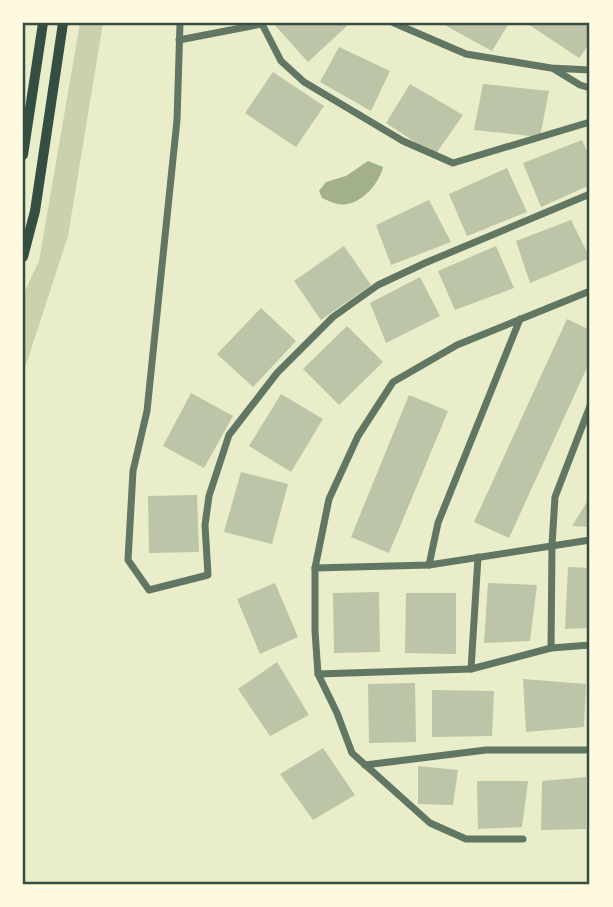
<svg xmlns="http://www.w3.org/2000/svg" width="613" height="907" viewBox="0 0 613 907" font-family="'Public Sans',sans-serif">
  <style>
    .green { fill: #cad2ad }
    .water { fill: #a3b18a }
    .building { fill: #bcc5a7 }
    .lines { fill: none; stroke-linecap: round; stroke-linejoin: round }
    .minor { stroke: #617663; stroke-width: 7 }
    .secondary { stroke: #344e41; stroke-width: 10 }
    .neatline { fill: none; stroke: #344e41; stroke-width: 2.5 }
  </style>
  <rect width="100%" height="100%" fill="#e9edc9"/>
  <path class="green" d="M80,23H103L68,236L23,374V295L39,261Z"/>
  <path class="water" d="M368,161L383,167C379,185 358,208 338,204C333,203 327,200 322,198L319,191L326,182L346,176Z"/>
  <g class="building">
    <path d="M273,23H344L347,26L308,62Z"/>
    <path d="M441,23H509L492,51Z"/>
    <path d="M529,23H590V43L579,58L528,24Z"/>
    <path d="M339,47L390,71L371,111L320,82Z"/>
    <path d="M273,72L324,106L296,147L245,113Z"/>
    <path d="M410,84L463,115L435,155L386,123Z"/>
    <path d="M483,84L549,91L540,137L474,130Z"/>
    <path d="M582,140L590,158V185L541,207L523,163Z"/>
    <path d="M507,168L527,212L467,236L449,194Z"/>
    <path d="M429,200L451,242L391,265L376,225Z"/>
    <path d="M571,220L590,258L530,283L516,241Z"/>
    <path d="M344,246L371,285L321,320L294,281Z"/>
    <path d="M496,246L514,288L455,310L438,271Z"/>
    <path d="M420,277L440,316L386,343L370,303Z"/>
    <path d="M261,308L296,341L253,387L217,354Z"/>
    <path d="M567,319L590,330V361L509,538L474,522Z"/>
    <path d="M347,326L383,362L339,405L303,369Z"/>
    <path d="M191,393L233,416L204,468L163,446Z"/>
    <path d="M281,394L323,419L291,472L249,446Z"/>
    <path d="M409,395L448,411L389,553L351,537Z"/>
    <path d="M241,472L288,484L272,544L224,532Z"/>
    <path d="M197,495L199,552L149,553L148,496Z"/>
    <path d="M590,497V527L572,526Z"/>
    <path d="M568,567L590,568V628L565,629Z"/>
    <path d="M275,583L298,637L260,654L237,599Z"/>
    <path d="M488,583L537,585L530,641L484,643Z"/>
    <path d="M379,592L380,652L334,653L333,593Z"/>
    <path d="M406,593H456V654L405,653Z"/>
    <path d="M277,662L309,715L270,736L238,689Z"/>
    <path d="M523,679L586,684L584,727L526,732Z"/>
    <path d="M415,683L416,742L369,743L368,684Z"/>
    <path d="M432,690L494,691L492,736L432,737Z"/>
    <path d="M323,748L355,795L313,820L280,774Z"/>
    <path d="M418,766L458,770L453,805L418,804Z"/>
    <path d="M586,777V829L541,830L542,781Z"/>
    <path d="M477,781H528L522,827L478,829Z"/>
  </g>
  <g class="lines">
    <g class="minor">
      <path d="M180,23L177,120L147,411L133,471L128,560L149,590L208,575L205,525L209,496L229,435L277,373L333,317L378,285L425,263L590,194"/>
      <path d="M394,23L466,54L551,68L590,70"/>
      <path d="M179,40L262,24L281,61L304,82L403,141L453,163L590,122"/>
      <path d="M554,69L580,85L590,88"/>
      <path d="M429,565L438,523L520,319"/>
      <path d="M315,568L429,565L590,540"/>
      <path d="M551,648L552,545L555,497L590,406"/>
      <path d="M471,669L478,557"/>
      <path d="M318,674L471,669L551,648L590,645"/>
      <path d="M365,765L486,750H590"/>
      <path d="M523,839H466L430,823L352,753L337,713L318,674L315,631V568L329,499L358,436L393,382L457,345L590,291"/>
    </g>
    <g class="secondary">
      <path d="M23,155L43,23"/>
      <path d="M23,257L35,211L63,23"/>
    </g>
  </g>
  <rect width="613" height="907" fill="none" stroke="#fefae0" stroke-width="49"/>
  <rect x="24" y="24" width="564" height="859" class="neatline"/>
</svg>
